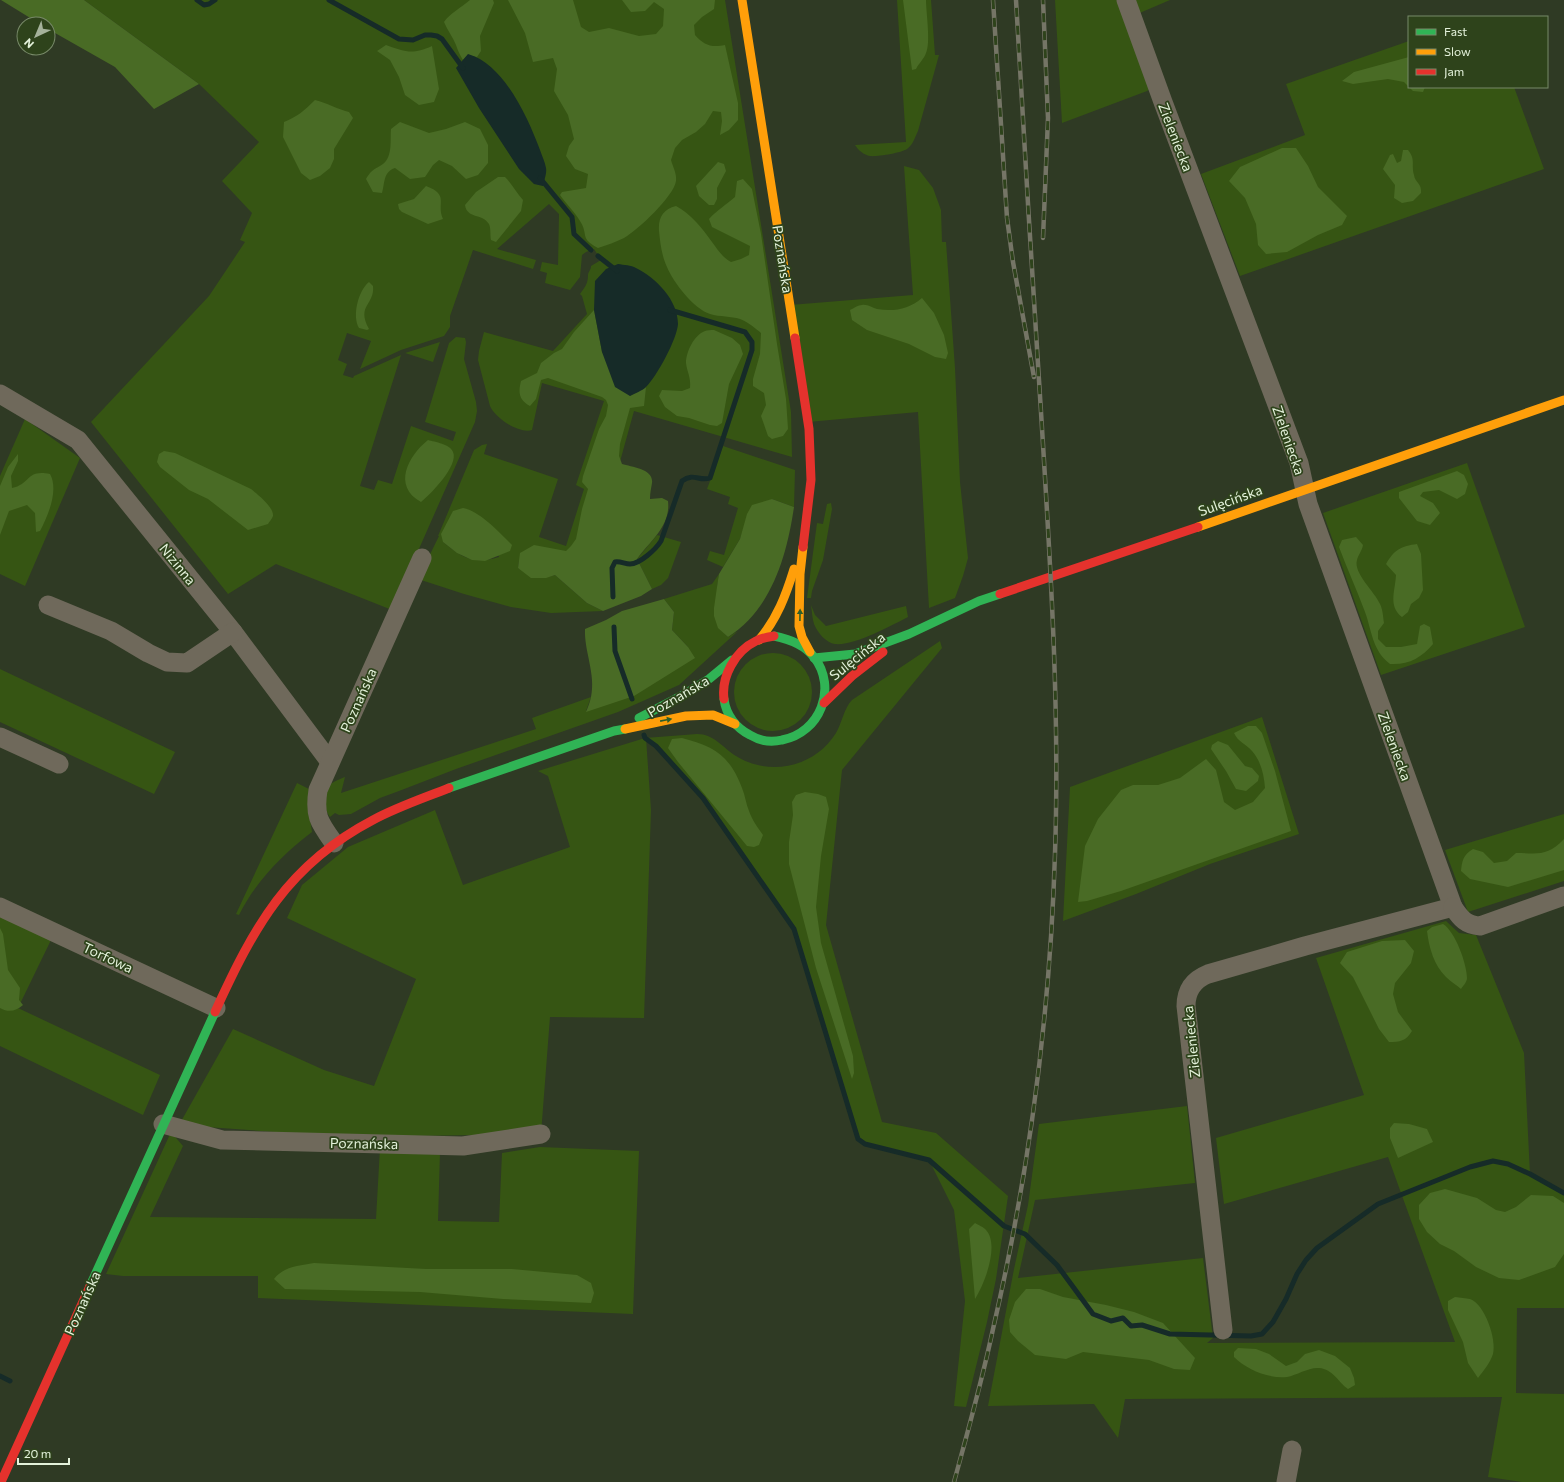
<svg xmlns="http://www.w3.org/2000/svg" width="1564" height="1482" viewBox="0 0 1564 1482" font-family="Commissioner,sans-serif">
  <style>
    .green { fill: #365513; fill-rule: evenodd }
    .forest { fill: #496b25 }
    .water { fill: #162b28 }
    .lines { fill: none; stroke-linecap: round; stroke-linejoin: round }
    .stream { stroke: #162b28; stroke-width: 5 }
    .street { stroke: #6f695b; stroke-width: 19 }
    .fast { stroke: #30b455; stroke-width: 9 }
    .slow { stroke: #ff9f0a; stroke-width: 9 }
    .jam { stroke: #e5322d; stroke-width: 9 }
    .rail-casing { stroke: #757566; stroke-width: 4.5 }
    .rail { stroke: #2e431b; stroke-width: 3; stroke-dasharray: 9; stroke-linecap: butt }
    .oneway { fill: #2e5f2a }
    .labels { text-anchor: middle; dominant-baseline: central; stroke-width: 3.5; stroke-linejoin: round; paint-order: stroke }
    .street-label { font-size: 14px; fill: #e4f2db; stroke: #2e431b }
  </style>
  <rect width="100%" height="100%" fill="#2f3a24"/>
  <g class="green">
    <path d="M84,0H725L791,412L792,457L634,411L595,552L519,561L518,568C532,575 539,580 555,575L587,603L603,611L551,613L511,607L464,594L418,579L439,536H438L474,450L482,445L487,444L484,454L558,479L539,537L566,546L584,489L576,485L604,401L542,383L532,430C519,434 495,418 490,406L478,360L479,351L484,332L553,351L587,314L582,296L580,294C585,287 588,284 588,275C588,272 591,270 591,266L601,260L594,249L586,252L582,255L580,277L570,290L545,283L547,273L540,271L542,262L558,265L559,214L549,204L497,249L536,260L533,269L473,250L450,316V327L444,336L401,350L360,369L371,341L347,333L338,360L347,364L343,375L353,378L354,376L401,355L360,486L374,490L378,480L392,484L411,426L453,441L456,432L425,422L449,343L456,337L465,338L466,342L464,359L476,402L477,411L475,422L392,610L276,564L228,594L91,422L209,296L245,242L240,240L252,213L222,181L259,142L199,84ZM443,542L499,556V557C473,565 463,558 443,542Z"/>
    <path d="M897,0H931L935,55H939L918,131C915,137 913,145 907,149C901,153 876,157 870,156C864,155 858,150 855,145L906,142Z"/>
    <path d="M1055,0H1126L1157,83L1147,91L1062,123Z"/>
    <path d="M1129,0H1170L1135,15Z"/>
    <path d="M1409,41V87H1514L1544,169L1240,276L1201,174L1305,135L1286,84Z"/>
    <path d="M904,166L919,170L933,188L941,210L942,242H946L955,368L960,482L968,558L963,576L955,598L929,608L918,412L808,422L790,305L913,295Z"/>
    <path d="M440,342L433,362L405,353Z"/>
    <path d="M25,419L80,458L25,586L0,574V476Z"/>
    <path d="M723,446L795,470L794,507L772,499L744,527L740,539L723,567L707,560L710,551L724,555L738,508L728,504L730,497L707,489Z"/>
    <path d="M1467,463L1525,627L1381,675L1323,513Z"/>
    <path d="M831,503L832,509L823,560L812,591L811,598H807L817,523L823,524L827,504Z"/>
    <path d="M657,535L681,542L668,578L661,585L652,589L637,559Z"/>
    <path d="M719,574L717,588L719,628L728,637L738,631L679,685L618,712L456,769L399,791L380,798L351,814L339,815L335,813L330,817C324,809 322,794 328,786C332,782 340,779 345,777L341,793L536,729L532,718L591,697L586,711L688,647L672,630L674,612L664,599L712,584Z"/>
    <path d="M811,605L815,615L826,626L906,606L908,617C890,626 855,646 835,644C826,643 817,632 814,624C812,618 812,611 811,605Z"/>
    <path d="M940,641L942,648L842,770L826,925L882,1122L936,1133L1008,1196L996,1279L987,1322L966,1407L954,1406L965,1301L954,1210L929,1160L865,1144L858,1139L794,929L703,798L656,746L646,738L651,810L644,1018L550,1017L541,1134L345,1137L179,1125L233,1029L324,1070L374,1086L416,979L287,918L302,885L348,847L435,810L463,885L570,847L548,776L538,771L645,738L697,734C714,734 723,748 736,756C770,777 815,767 836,733C842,723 844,708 852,700Z"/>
    <circle cx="773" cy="692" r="39"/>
    <path d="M0,669L175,752L154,794L0,722Z"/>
    <path d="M1262,717L1299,834L1210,864L1136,894L1063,921L1070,787Z"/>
    <path d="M297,783L309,789L308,805L312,832C283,854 256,881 239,915L236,914Z"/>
    <path d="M1564,814V881L1468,912L1445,850Z"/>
    <path d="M0,916L51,940L18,1008L160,1075L143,1115L0,1046Z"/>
    <path d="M1446,921L1459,933L1476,935L1524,1053L1530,1174L1564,1193V1308H1517L1516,1393L1564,1394V1482H1522L1488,1477L1502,1397L1125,1399L1118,1438L1094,1404L988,1406L1014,1269L1028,1205L1039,1124L1187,1106L1195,1183L1035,1200L1018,1278L1203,1258L1213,1338L1207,1343L1455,1342L1388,1157L1224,1204L1216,1138L1364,1095L1316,958Z"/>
    <path d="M171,1132L183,1146L150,1217L376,1219L380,1148L440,1152L438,1221L499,1222L502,1153L540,1147L639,1151L633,1314L258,1298V1276H123L106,1274Z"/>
  </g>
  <g class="forest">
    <path d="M1,0H84L199,84L154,109L115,67L48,29V24H40Z"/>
    <path d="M470,0H493L494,3L480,36L481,51L477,57L468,55L463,60C460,55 458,51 456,45C453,37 447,30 444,22C450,13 461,8 470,0Z"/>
    <path d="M508,0H573L581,27L589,32L609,28L639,36L656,34L663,26L664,9L654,2L645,11L631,12L622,0H715L714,9L702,17L694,25L695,35C704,45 711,48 725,45L738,103V120L729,130L720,135L722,121L721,112L713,111L705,124L696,132L682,140L675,148L671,160C673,167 677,174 676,181C674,196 638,230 624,238C616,242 607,245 598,248C579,238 589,235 580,221C575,212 566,204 560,195L562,192L586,188L588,174L575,169L566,156L569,146L574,139L568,115L554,91L557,69L553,58L533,62L525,33Z"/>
    <path d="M903,0H926C926,12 931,43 926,53C924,59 919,63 916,69L912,70Z"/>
    <path d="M386,45C406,52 412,55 432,46L439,89L434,102L419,105L405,95L399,77L390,60L377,51Z"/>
    <path d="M1409,57V87H1425L1423,92L1413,91L1404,82L1388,79L1353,84L1342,81L1354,72Z"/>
    <path d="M315,100C327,103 337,109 349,112L353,118L334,149V159L330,168L320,176L310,180L301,173L283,137L284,122C297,117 305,110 315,100Z"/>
    <path d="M400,122L429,133L446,129L465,122L480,129L488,145V163L478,175L466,179L452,166L439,160L433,165L425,177L410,179L395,168C383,172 385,183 382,193L373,192L366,179C372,169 374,170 383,164C393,156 390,140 391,129Z"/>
    <path d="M1282,148H1296L1308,166L1318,187L1347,216L1342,225L1318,235L1287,252L1266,254L1258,245L1256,224L1245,198L1229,181L1240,167Z"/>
    <path d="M1403,150H1408C1416,160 1411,164 1414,175C1415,183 1422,183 1421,193L1413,201L1402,203L1394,198L1395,185L1383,169L1390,155L1393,154L1397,163L1401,161Z"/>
    <path d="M718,162L724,164L726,171L717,188V199L714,205H709L699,196L696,186Z"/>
    <path d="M498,177H505C512,184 516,192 523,200L521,211L496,242L491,240C490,235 491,228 489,224C482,213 467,219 465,205L476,192Z"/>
    <path d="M743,179L752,189L761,234L777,344L786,399L788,429L783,436L772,439L768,436L761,416L766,405L764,393L753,386V379L760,354L761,333C755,328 748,322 740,319C731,316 720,317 710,314C694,309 673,282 667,267C662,257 660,242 659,231C658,218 663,209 676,206C691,214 702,228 712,242C718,250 722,257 731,262L741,259L749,255L750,246L712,227L709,219C717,210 726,205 735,197L737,181Z"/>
    <path d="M426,186C450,195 436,203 443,219L428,224L402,212L399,209L398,204L414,199Z"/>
    <path d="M369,282L373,286C375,305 356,305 369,329L367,330L359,328C352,316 358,291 369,282Z"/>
    <path d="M922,298L934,313L944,335L948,353L946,359L935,357L909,344L867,330L852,320L850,310C854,308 858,305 862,305C867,304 873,308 877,309C894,312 909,309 922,298Z"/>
    <path d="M594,310L602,352L630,396L646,387L644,406L630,408L620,444L619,456L622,464C632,467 654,469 652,483C651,489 650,493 650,499L662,498L668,501C671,526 650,541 637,559L652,589L641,596L603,611L587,603L555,575L546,578H531L518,568L520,553L534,545L566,551L571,546L576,539L582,509L588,489L582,482L583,476L599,429L606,416L608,405L606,400L602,397L548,378L541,380L536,399L530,406C519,400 518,393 521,381L537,373L541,363L554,353L562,349L574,332Z"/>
    <path d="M714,330L732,338L740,345L743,354L729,384L722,423L717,426L710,425L689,418L677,416L665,407L659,396L662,390L682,391L690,388C691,377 687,372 686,363C686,352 694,335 705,331C707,330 711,330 714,330Z"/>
    <path d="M428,440C435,442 450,444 453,452C459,465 431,494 421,502C392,486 408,456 428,440Z"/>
    <path d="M164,451L175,453L251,489C257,494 274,507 273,516C272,519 269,522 268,524L248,530L208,499L189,490L160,467L157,462L159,454Z"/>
    <path d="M18,454V461L11,476L12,488C31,484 26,469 50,474C59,490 48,516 40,531L36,532L35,513L27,505L9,511L0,535V486L8,467Z"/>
    <path d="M1457,471L1464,475L1468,484L1465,494L1457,499L1439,490L1423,492L1420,496L1433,503L1440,513L1430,525L1417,521L1399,498V492Z"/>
    <path d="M772,499L794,507C787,555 772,609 728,637L718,628L714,616V608L718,580L719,574L740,539L747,514L752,505Z"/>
    <path d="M463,508C480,511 500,533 512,545L510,551L485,561L472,560L457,553L443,542L441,534L453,511Z"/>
    <path d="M1356,537L1363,545C1362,551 1358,555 1357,560C1353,573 1375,592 1380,604C1383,610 1383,617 1384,623L1378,631V639L1386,647H1401L1417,644L1420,626L1424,624L1430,627L1433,644C1421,658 1409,665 1390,664C1372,650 1372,631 1365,612C1357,590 1347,569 1339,547L1342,540Z"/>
    <path d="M1417,544L1421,554L1423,590L1419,598L1411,604L1408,612L1402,617C1388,606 1395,592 1396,575L1386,564C1394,550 1401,546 1417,544Z"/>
    <path d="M664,599L674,612L672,630L688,647L695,658L634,696L586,712C588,707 590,702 591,697C596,674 584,651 585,629L606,620L622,611Z"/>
    <path d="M1248,726H1256L1262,733L1275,771L1291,831L1121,891L1087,901L1078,902L1085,846L1098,819L1121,790L1133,785H1158L1180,778L1206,759L1216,770L1224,802L1235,810L1253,802L1265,788C1264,775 1261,761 1252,751C1246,744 1238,742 1234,733Z"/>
    <path d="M682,738C714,746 730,756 742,788C745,795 746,804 749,811C752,820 758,828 763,835L759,845L754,847L747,846L678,762L668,748L672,739Z"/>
    <path d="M1218,741L1228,745L1245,766L1252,768L1259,776L1258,781L1246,791L1236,789L1226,771L1211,749L1212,745Z"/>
    <path d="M805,792L818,794L826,797L829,809L821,856L816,907L821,943L853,1056L854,1073L852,1079L816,968L789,864V842L793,815L792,802L796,795Z"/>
    <path d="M1564,839V870L1508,887L1470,879L1461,871C1462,861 1463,855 1473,849L1483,852L1494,863L1507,861L1516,853C1538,853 1547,857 1564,839Z"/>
    <path d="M1443,924C1455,931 1467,964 1467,978C1467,982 1463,986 1461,989C1457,985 1451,982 1446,977C1434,965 1429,948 1427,931L1432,927Z"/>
    <path d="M0,928L3,934L8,970L20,988L19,1000L23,1005C16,1011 9,1013 0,1008Z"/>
    <path d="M1405,940L1414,951L1411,963L1395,983L1393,994L1398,1012L1412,1031C1406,1041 1400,1042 1389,1042L1379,1029L1353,977L1340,963L1347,952L1382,941Z"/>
    <path d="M1394,1123L1409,1124L1427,1129L1433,1142L1398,1158L1390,1138V1128Z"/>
    <path d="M1445,1189L1477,1198L1496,1210L1505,1212L1516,1207L1531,1195L1553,1196L1564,1203V1254L1555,1267L1519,1280L1499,1278L1476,1267L1454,1251L1440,1244L1427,1232L1419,1219V1205L1430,1193Z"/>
    <path d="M975,1223C978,1225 984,1227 986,1230C1000,1245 984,1285 975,1299L969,1229Z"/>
    <path d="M314,1263L426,1269H512L577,1275L591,1283L594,1293L591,1303L503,1299L420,1292L285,1289L274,1279C284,1266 299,1266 314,1263Z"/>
    <path d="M1026,1289H1040L1063,1297L1106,1305L1134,1312L1163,1323L1195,1358L1190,1370L1174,1369L1149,1360L1083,1352L1066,1359L1035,1355L1018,1341L1010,1332L1009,1320L1015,1302Z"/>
    <path d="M1455,1297C1460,1298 1466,1298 1470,1299C1485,1304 1497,1340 1493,1354C1490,1363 1484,1370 1478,1378L1468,1363L1463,1342L1448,1310V1301Z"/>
    <path d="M1238,1348L1256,1349L1269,1354L1286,1366L1297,1362L1305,1354L1319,1350L1335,1356L1350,1368L1354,1378L1355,1385L1348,1389C1338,1382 1333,1369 1319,1368C1309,1367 1297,1375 1287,1377C1268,1379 1246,1369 1234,1357V1352Z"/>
  </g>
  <g class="water">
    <path d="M468,54C504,64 528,118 540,150C542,156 545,162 546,168C547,173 544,181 543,186L534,184L519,169L479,108L456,68Z"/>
    <path d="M618,264C624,265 631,265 636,268C656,278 678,300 678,324C677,339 657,376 646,387C642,391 635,393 630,396L615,387L602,352L594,310L595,281L606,269Z"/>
  </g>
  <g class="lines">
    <g class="stream">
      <path d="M197,0L204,5L209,4L215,0"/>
      <path d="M329,0L399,39L413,40L425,35H431L437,36L442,39L463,68"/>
      <path d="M540,178L572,217L574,234L591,250"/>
      <path d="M598,256L617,271"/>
      <path d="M613,597L612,568L615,562C620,561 625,564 630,564C640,564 656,549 661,541L682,481C694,472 699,482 710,478L752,350V342L745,332L670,310"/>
      <path d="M614,627L615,651L632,699"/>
      <path d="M644,735L645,738L656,746L703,798L794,929L858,1139L865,1144L929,1160L1004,1226L1025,1234L1057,1265L1093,1314L1111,1321L1123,1318L1131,1326L1142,1325L1170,1334L1251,1336L1262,1334L1273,1322L1286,1299L1297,1274L1306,1260L1317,1248L1378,1204L1470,1167L1493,1161L1508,1164L1530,1174L1564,1193"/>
      <path d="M0,1376L10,1381"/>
    </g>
    <g class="street">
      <path d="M1126,0L1163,102L1299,463L1308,504L1453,907L1305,946L1208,974C1193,980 1186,991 1186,1006L1223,1330"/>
      <path d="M0,394L78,440L233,632L330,762"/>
      <path d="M48,605L111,631L148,653L167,662L187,663L233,632"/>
      <path d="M0,737L59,764"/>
      <path d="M334,843C319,822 314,816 318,790L422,558"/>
      <path d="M0,907L216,1008"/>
      <path d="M1453,907C1461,919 1466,925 1480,926L1564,896"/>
      <path d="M163,1124L222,1140L463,1146L541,1134"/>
      <path d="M1286,1482L1292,1450"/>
    </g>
    <g class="fast">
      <path d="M814,658L855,654L909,634L979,601L1000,594"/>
      <path d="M724,699C726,715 736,728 750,735C760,741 770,743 782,740C820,733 838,688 814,657C804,644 789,639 774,636"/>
      <path d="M639,718L683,695L709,679L732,660"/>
      <path d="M449,788L614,731L625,729"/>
      <path d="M90,1286L215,1012"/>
    </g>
    <g class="slow">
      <path d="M742,0L795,338"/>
      <path d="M1198,527L1564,400"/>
      <path d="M803,547L800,574L799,626L802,637L810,652"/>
      <path d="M759,640C777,619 786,595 794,569"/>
      <path d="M625,729L686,716L713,715L735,724"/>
    </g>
    <g class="jam">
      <path d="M795,338L809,429L811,480L803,547"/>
      <path d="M1000,594L1198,527"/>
      <path d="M724,699C721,677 735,651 756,641C761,638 768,637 774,636"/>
      <path d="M824,703L852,676L883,652"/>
      <path d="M215,1012C254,927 287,865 373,820C397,807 424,798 449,788"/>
      <path d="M1,1482L90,1286"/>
    </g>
    <defs>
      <g id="rail">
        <path d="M993,0L1007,218L1013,262L1034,377"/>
        <path d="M1043,238L1048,118L1043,0"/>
        <path d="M954,1482C968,1431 982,1381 993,1329C1029,1174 1050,1014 1055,854C1060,706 1050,559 1041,412C1032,275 1024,137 1016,0"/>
      </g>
    </defs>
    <use href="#rail" class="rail-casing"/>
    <use href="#rail" class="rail"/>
  </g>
  <defs><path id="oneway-solid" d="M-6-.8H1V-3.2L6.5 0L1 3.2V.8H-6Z"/></defs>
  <g class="oneway">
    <use href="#oneway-solid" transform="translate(800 615) rotate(-89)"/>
    <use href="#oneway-solid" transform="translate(666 720) rotate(-11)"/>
  </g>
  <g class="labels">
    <g class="street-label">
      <text transform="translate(1176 137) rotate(69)">Zieleniecka</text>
      <text transform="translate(783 259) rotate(81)">Poznańska</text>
      <text transform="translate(1289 440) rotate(71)">Zieleniecka</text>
      <text transform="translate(1230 500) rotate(-20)">Sulęcińska</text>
      <text transform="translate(178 564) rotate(51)">Nizinna</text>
      <text transform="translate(857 656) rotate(-39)">Sulęcińska</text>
      <text transform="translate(678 696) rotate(-30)">Poznańska</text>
      <text transform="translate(358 700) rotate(-66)">Poznańska</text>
      <text transform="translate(1395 746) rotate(70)">Zieleniecka</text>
      <text transform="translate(108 957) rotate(25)">Torfowa</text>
      <text transform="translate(1191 1042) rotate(-96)">Zieleniecka</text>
      <text transform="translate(364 1143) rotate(1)">Poznańska</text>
      <text transform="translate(82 1303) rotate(-66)">Poznańska</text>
    </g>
  </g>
  <rect x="1408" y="16" width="140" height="72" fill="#2e431b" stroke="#778968"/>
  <rect x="1416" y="29" width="20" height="6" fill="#30b455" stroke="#778968"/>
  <text x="1444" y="36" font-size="12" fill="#e4f2db">Fast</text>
  <rect x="1416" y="49" width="20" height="6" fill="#ff9f0a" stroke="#778968"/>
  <text x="1444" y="56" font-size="12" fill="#e4f2db">Slow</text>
  <rect x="1416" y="69" width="20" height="6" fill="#e5322d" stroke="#778968"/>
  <text x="1444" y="76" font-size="12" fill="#e4f2db">Jam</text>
  <g transform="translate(36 36) rotate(224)"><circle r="19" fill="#2e431b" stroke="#778968"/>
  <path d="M0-3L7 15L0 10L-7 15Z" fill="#a5b29b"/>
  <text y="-6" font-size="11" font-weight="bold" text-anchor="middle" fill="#e4f2db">N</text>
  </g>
  <path d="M18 1458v6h51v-6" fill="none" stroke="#e4f2db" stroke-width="2"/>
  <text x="24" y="1458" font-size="12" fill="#e4f2db" stroke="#2e431b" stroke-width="3" paint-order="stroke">20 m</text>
</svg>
